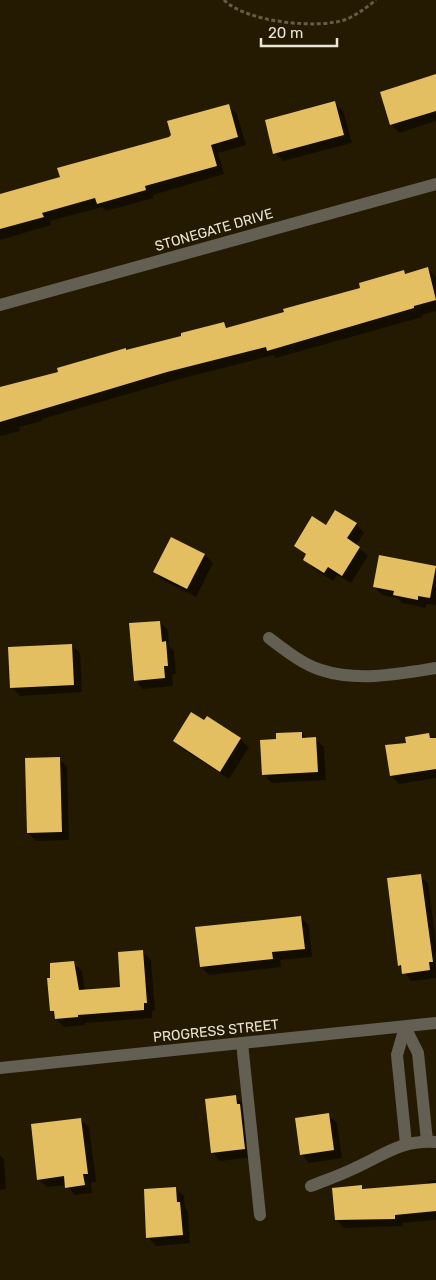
<svg xmlns="http://www.w3.org/2000/svg" width="436" height="1280" viewBox="0 0 436 1280" font-family="Rubik,sans-serif">
  <style>
    .shadow { fill: #0007 }
    .building { fill: #e4bf62 }
    .lines { fill: none; stroke-linecap: round; stroke-linejoin: round }
    .path { stroke: #655c46; stroke-width: 3; stroke-dasharray: 4 2.5; stroke-linecap: butt }
    .minor { stroke: #645f53; stroke-width: 12 }
    .labels { text-anchor: middle; dominant-baseline: central; stroke-width: 5; stroke-linejoin: round; paint-order: stroke }
    .street-label { font-size: 14px; fill: #ebe5d5; stroke: #241a01 }
  </style>
  <rect width="100%" height="100%" fill="#241a01"/>
  <g class="shadow">
    <path d="M436,78V121L399,133L391,124Z"/>
    <path d="M335,103L343,111L352,143L283,161L275,153Z"/>
    <path d="M228,105L237,114L246,145L218,153L224,174L153,195V198L106,211L102,207L50,221L51,225L0,240V195L61,178L169,138Z"/>
    <path d="M428,269L436,277V311L422,315V317L276,358L273,355L176,380L42,419V421L19,427L20,431L0,436V388L60,372L224,323L230,329L362,289L404,272L407,275Z"/>
    <path d="M356,524L364,533L356,545L368,556L351,583L337,575L333,581L313,568L305,559L307,556L296,546L326,527Z"/>
    <path d="M205,555L213,563L196,597L163,580L154,572Z"/>
    <path d="M380,557L436,568V605L426,604V608L403,603L397,598L382,595L374,587Z"/>
    <path d="M160,622L168,630L169,646L174,651L176,674H172L173,686L143,689L135,680Z"/>
    <path d="M71,645L80,653L82,692L20,696L11,687Z"/>
    <path d="M207,718L240,739L249,747L229,779L183,749L174,741L205,722Z"/>
    <path d="M302,733L308,739H315L324,747L326,780L272,783L263,774L277,740Z"/>
    <path d="M429,734L436,739V778L399,784L391,776L387,746L407,744Z"/>
    <path d="M59,758L67,767L69,840L36,841L28,833Z"/>
    <path d="M420,876L428,883L436,943V978L411,981L399,965Z"/>
    <path d="M301,917L309,926L312,957L280,960L281,967L209,975L201,967Z"/>
    <path d="M143,952L151,960L155,1010L152,1011V1018L85,1023V1025L64,1027L56,1019L51,1010L52,979L73,963L82,971L85,990L122,988Z"/>
    <path d="M236,1097L244,1105L253,1157L220,1161L212,1152Z"/>
    <path d="M328,1115L337,1123L342,1158L309,1163L301,1154Z"/>
    <path d="M80,1119L89,1127L96,1182H91L92,1193L75,1195L66,1185L47,1187L38,1179Z"/>
    <path d="M0,1155L4,1159L6,1189L0,1190Z"/>
    <path d="M436,1180V1220L402,1223L403,1226L344,1228L336,1219L362,1187L365,1190L427,1185V1181Z"/>
    <path d="M175,1188L184,1196L185,1208L188,1212L190,1243L156,1246L148,1237Z"/>
  </g>
  <g class="building">
    <path d="M436,74V111L390,125L380,92Z"/>
    <path d="M335,101L344,135L273,154L265,120Z"/>
    <path d="M229,104L238,137L211,145L217,166L145,186L146,190L97,204L95,198L42,213L44,217L0,229V194L60,177L57,168L169,137L171,135L167,121Z"/>
    <path d="M428,267L436,300L414,306V308L267,351L266,347L167,372L0,422V387L58,372L57,368L126,348V350L181,336V333L224,322L226,328L284,312L283,309L360,288L359,283L404,270L405,274Z"/>
    <path d="M335,510L357,523L347,538L360,547L342,576L328,567L324,573L303,560L306,554L294,546L312,516L326,525Z"/>
    <path d="M171,537L205,554L187,589L153,572Z"/>
    <path d="M379,555L436,566L430,598L418,596V600L393,595L394,591L373,587Z"/>
    <path d="M160,621L162,642L166,641L168,666H164L165,678L134,681L129,623Z"/>
    <path d="M72,644L74,685L10,688L8,647Z"/>
    <path d="M191,712L204,720L207,716L241,738L220,772L173,741Z"/>
    <path d="M302,732V738L316,737L318,772L262,775L260,740L276,739V733Z"/>
    <path d="M429,733L430,738H436V769L390,776L385,745L406,743L405,737Z"/>
    <path d="M60,757L62,832L27,833L25,758Z"/>
    <path d="M421,874L433,962H429L430,970L402,974L401,965L398,966L387,878Z"/>
    <path d="M301,916L305,949L272,952L273,959L200,967L195,927Z"/>
    <path d="M143,950L147,1003H144V1010L78,1015V1017L55,1019L54,1011H50L47,978H50V963L74,961L79,990L120,987L118,952Z"/>
    <path d="M236,1095L237,1104H240L245,1149L211,1153L205,1099Z"/>
    <path d="M329,1113L334,1150L300,1155L295,1118Z"/>
    <path d="M81,1118L88,1174H83L85,1185L65,1188L64,1176L37,1180L31,1124Z"/>
    <path d="M436,1183V1211L395,1215V1219L335,1220L332,1188L362,1185V1189Z"/>
    <path d="M176,1187L177,1202H180L183,1235L146,1238L144,1189Z"/>
  </g>
  <g class="lines">
    <path class="path" d="M224,0C246,22 318,30 347,19C358,14 367,7 376,0"/>
    <g class="minor">
      <path d="M0,305L436,184"/>
      <path d="M269,638C285,650 302,664 321,670C358,682 399,674 436,668"/>
      <path d="M405,1027L397,1055L406,1144"/>
      <path d="M405,1027L418,1053L427,1141"/>
      <path d="M242,1043L260,1215"/>
      <path d="M0,1068L436,1023"/>
      <path d="M311,1186C326,1180 341,1175 355,1168C386,1154 400,1140 436,1142"/>
    </g>
  </g>
  <g class="labels">
    <g class="street-label">
      <text transform="translate(214 230) rotate(-16)">STONEGATE DRIVE</text>
      <text transform="translate(216 1031) rotate(-6)">PROGRESS STREET</text>
    </g>
  </g>
  <path d="M261 38v8h76v-8" fill="none" stroke="#ebe5d5" stroke-width="2.5"/>
  <text x="268" y="38" font-size="15" fill="#ebe5d5" stroke="#241a01" stroke-width="4" paint-order="stroke">20 m</text>
</svg>
